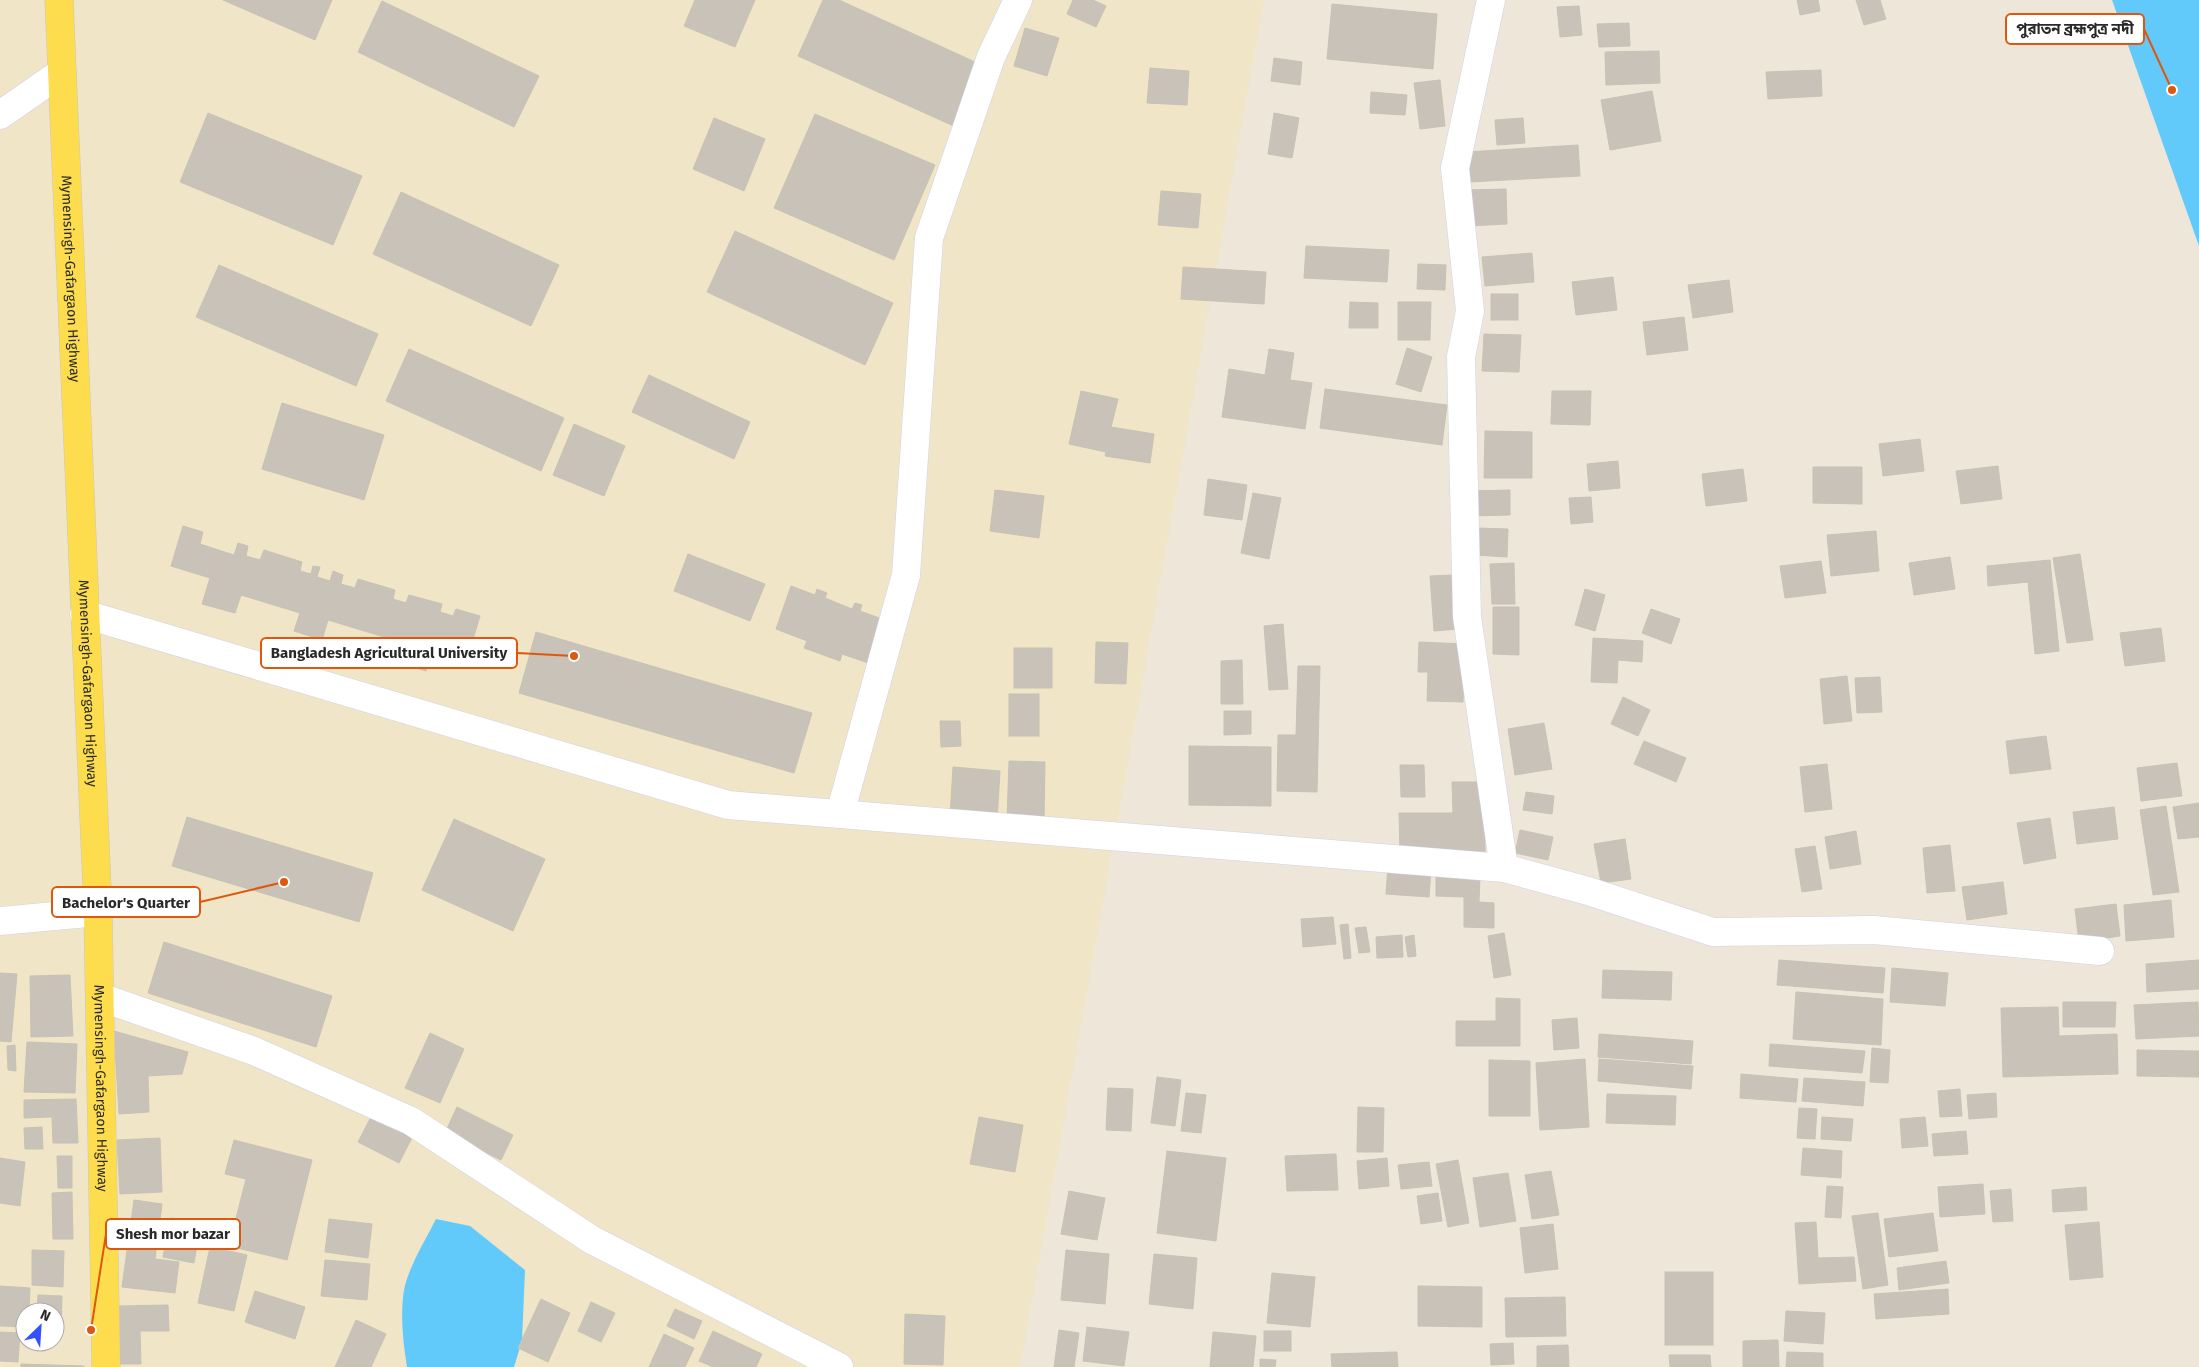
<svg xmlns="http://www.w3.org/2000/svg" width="2199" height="1367" viewBox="0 0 2199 1367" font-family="'Fira Sans','Noto Sans Bengali',sans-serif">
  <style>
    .education { fill: #f1e5c7; fill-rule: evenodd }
    .water { fill: #62cafa }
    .building { fill: #c8c2b9; stroke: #c8c2b3 }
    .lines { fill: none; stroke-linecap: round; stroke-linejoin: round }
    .minor-casing { stroke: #cfd2e4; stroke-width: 29 }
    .major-casing { stroke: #c7c7c7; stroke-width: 29 }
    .minor { stroke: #fff; stroke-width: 28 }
    .major { stroke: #fddd4e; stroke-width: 28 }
    .labels { text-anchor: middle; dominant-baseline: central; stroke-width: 4.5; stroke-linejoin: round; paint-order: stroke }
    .street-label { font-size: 14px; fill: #292929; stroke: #fff }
    .leader { fill: none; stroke: #de570d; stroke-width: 2 }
    .callout-dot { fill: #de570d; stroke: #fff; stroke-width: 2 }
    .callout { fill: #fff; stroke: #de570d; stroke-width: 2 }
    .callout-label { font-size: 15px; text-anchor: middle; font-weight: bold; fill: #292929 }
  </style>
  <rect width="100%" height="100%" fill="#ede6d9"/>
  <path class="education" d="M0,0H1264L1020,1367H0ZM25,1312H55V1342H25Z"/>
  <g class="water">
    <path d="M2112,0H2199V246Z"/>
    <path d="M436,1219L470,1226L525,1270L522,1341L514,1367H407C403,1342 400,1315 404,1290C409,1266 425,1241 436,1219Z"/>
  </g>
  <g class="building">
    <path d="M223,0H332L315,40Z"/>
    <path d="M695,0H755L735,47L684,26Z"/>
    <path d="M823,0H839L984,66L956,127L798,56Z"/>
    <path d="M1073,0H1093L1106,6L1096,27L1067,14Z"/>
    <path d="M1797,0H1818L1820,11L1800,15Z"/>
    <path d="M1856,0H1880L1886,19L1864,25Z"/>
    <path d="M382,1L539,76L514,127L358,52Z"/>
    <path d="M1332,4L1437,14L1433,69L1327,59Z"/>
    <path d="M1579,6L1582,35L1560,37L1557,7Z"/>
    <path d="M1629,23L1630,46L1599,47L1597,24Z"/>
    <path d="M1025,28L1059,38L1047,76L1014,66Z"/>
    <path d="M1659,51L1660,83L1606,85L1605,52Z"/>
    <path d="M1274,58L1302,62L1300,85L1271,81Z"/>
    <path d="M1150,68L1189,71L1187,105L1147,103Z"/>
    <path d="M1821,70L1822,96L1768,99L1766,72Z"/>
    <path d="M1440,80L1445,126L1420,129L1414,83Z"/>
    <path d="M1652,91L1661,141L1610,150L1601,100Z"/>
    <path d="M1371,92L1407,95L1405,115L1370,113Z"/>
    <path d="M208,113L362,176L333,245L180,182Z"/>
    <path d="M1274,113L1299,118L1292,158L1268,154Z"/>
    <path d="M815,114L935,165L894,260L774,208Z"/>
    <path d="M714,118L765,139L744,191L693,169Z"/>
    <path d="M1523,118L1525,143L1497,145L1495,120Z"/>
    <path d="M1578,145L1580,176L1469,182L1467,152Z"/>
    <path d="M1506,189L1507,224L1468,226L1467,190Z"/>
    <path d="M1161,191L1201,194L1198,228L1158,225Z"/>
    <path d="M401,192L559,265L531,326L373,254Z"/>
    <path d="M735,231L893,303L865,365L707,292Z"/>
    <path d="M1306,246L1389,250L1387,282L1304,278Z"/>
    <path d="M1532,253L1534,282L1485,286L1482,257Z"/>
    <path d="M1418,264L1446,265L1445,290L1417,289Z"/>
    <path d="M219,265L378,334L356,386L196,317Z"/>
    <path d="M1183,267L1266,272L1264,304L1181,299Z"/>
    <path d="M1613,277L1617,310L1576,315L1572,282Z"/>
    <path d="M1729,280L1733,312L1693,318L1688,285Z"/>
    <rect x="1491" y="294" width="27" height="26"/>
    <path d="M1350,302L1378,303V328H1349Z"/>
    <path d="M1398,302H1431L1430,340H1398Z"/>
    <path d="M1684,317L1688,350L1647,355L1643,322Z"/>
    <path d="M1484,334L1521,335L1519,372L1482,371Z"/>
    <path d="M1407,348L1432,357L1421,392L1396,384Z"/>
    <path d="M409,349L564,418L541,471L386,401Z"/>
    <path d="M1269,349L1294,353L1290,380L1312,383L1305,429L1222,417L1229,369L1265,375Z"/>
    <path d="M649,375L750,422L734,459L632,412Z"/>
    <path d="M1325,389L1447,405L1442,445L1320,428Z"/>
    <path d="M1081,391L1118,399L1111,427L1154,434L1150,463L1105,456L1106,452L1069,444Z"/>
    <path d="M1552,391H1591L1590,425L1551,424Z"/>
    <path d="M282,403L384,435L364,500L262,469Z"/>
    <path d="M574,424L625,446L604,496L553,475Z"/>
    <path d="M1485,431L1532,432V478H1484Z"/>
    <path d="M1920,439L1924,471L1883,476L1879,444Z"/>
    <path d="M1618,461L1620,488L1589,491L1587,464Z"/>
    <path d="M1998,466L2002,499L1961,504L1956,471Z"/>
    <path d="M1813,467H1862V504L1813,503Z"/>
    <path d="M1743,469L1747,501L1706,506L1702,474Z"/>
    <path d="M1208,479L1247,485L1242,520L1204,515Z"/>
    <path d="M995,490L1044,496L1039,538L990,531Z"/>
    <path d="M1510,490V515L1469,516L1468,491Z"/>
    <path d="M1253,493L1281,498L1269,559L1241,553Z"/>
    <path d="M1591,497L1593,522L1571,524L1569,498Z"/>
    <path d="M183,526L203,532L200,544L234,555L238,543L248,546L246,556L260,560L264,550L302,562L300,571L311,574L313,566L320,567L317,577L330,581L333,571L343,575L341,584L355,588L358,579L395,590L393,599L406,603L409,595L442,604L440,612L453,616L456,609L480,616L467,659L433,649L426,671L399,663L404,643L328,620L322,640L294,631L300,613L241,595L235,613L202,604L210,578L171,566Z"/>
    <path d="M1476,528L1508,529L1507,557L1475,555Z"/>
    <path d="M1876,531L1879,571L1831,576L1827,535Z"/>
    <path d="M688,554L765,584L750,621L674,591Z"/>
    <path d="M2080,554L2093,640L2067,643L2053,558Z"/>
    <path d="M1950,557L1955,589L1914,595L1909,563Z"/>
    <path d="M2050,560L2059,651L2035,654L2028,582L1988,586L1987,566Z"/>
    <path d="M1821,561L1826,593L1785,598L1780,566Z"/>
    <path d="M1514,563L1515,604H1492L1490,564Z"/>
    <path d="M1455,575L1458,629L1434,631L1430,576Z"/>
    <path d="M791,586L815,595L817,589L827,593L825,598L852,609L855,603L862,605L860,611L893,623L877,666L842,654L840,661L804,648L807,641L776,629Z"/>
    <path d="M1585,589L1605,595L1595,631L1575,625Z"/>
    <path d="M1493,607H1519V655L1493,654Z"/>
    <path d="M1651,609L1680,619L1671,644L1642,633Z"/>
    <path d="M1283,624L1288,689L1269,690L1264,626Z"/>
    <path d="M2161,628L2165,661L2125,666L2120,633Z"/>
    <path d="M536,632L812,713L794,773L519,693Z"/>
    <path d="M1593,638L1643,641L1642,662L1618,660L1617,683L1591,682Z"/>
    <path d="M1096,642L1128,643L1126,684L1095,683Z"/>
    <path d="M1419,642L1465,644L1463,702L1427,701L1428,672H1418Z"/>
    <rect x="1014" y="648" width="38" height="40"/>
    <path d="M1242,660L1243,704H1221V661Z"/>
    <path d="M1298,666H1320L1317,792L1277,791L1278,735H1296Z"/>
    <path d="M1847,676L1852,721L1824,724L1820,679Z"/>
    <path d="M1880,677L1882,712L1857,713L1855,678Z"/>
    <rect x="1009" y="694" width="30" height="42"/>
    <path d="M1623,697L1650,710L1638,736L1611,724Z"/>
    <path d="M1224,711H1251V734L1224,735Z"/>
    <path d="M940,721H960L961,746L941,747Z"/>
    <path d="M1544,723L1552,769L1515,775L1508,729Z"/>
    <path d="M2046,736L2051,769L2010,774L2006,741Z"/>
    <path d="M1644,741L1686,758L1676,782L1634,764Z"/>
    <path d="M1189,746L1271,747V806L1189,805Z"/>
    <path d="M1009,761L1045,762L1044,822L1007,820Z"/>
    <path d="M2177,763L2182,796L2141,801L2137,768Z"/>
    <path d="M1827,764L1832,809L1805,812L1800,767Z"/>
    <path d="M1400,765H1424L1425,797H1401Z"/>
    <path d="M953,767L1000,771L997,821L950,818Z"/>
    <path d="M1452,782H1484L1485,855H1400L1399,813H1453Z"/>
    <path d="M1526,792L1554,796L1552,814L1523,810Z"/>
    <path d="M2199,803V837L2178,839L2173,807Z"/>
    <path d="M2166,806L2179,892L2153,895L2140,810Z"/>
    <path d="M2114,807L2118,839L2077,844L2073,812Z"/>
    <path d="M187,817L373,873L359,922L172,866Z"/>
    <path d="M2050,818L2056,858L2024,864L2017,823Z"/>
    <path d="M454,819L545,859L513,931L422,890Z"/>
    <path d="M1520,830L1553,837L1548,860L1515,853Z"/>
    <path d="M1856,831L1861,864L1830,869L1825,837Z"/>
    <path d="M1625,839L1631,879L1601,883L1594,844Z"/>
    <path d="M1950,845L1955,891L1927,893L1923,848Z"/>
    <path d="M1815,846L1822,889L1802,892L1795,849Z"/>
    <path d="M1388,866L1431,869L1429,897L1386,894Z"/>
    <path d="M1436,874L1480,875L1479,902L1494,903V928L1464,927V897L1436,896Z"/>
    <path d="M2003,882L2007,914L1967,920L1962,887Z"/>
    <path d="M2171,900L2174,937L2126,941L2124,905Z"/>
    <path d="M2116,904L2120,936L2079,942L2075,909Z"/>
    <path d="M1333,917L1336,944L1303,947L1301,919Z"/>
    <path d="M1348,924L1351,958L1344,959L1340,925Z"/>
    <path d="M1366,927L1370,952L1359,953L1355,928Z"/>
    <path d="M1504,933L1511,975L1494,978L1488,936Z"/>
    <path d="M1402,935L1403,957L1377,958L1376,937Z"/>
    <path d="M1414,935L1416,956L1408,957L1405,937Z"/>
    <path d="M164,942L332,996L316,1047L148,993Z"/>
    <path d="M1779,960L1885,968L1883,993L1777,985Z"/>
    <path d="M2199,960V989L2147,992L2146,964Z"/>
    <path d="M1892,968L1948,973L1945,1006L1890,1002Z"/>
    <path d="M1603,970L1672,972L1671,1000L1602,998Z"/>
    <path d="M0,973L17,974L11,1042L0,1041Z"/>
    <path d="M70,975L73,1036L31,1037L30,976Z"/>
    <path d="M1796,992L1883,999L1881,1045L1793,1039Z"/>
    <path d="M1496,998L1520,999V1046H1456V1021H1496Z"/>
    <path d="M2063,1002H2116L2115,1027H2063Z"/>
    <path d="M2198,1002L2199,1036L2136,1039L2134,1005Z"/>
    <path d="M2058,1007L2059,1036L2117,1034L2118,1074L2003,1077L2001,1008Z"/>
    <path d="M1577,1018L1579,1048L1554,1050L1552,1020Z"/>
    <path d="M114,1031L188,1052L182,1074L148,1076L149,1112L119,1114Z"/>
    <path d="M430,1033L464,1049L440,1103L405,1088Z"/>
    <path d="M1599,1034L1693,1041L1691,1064L1598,1057Z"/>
    <path d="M27,1042L77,1044L75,1093L24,1092Z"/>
    <path d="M1770,1044L1865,1051L1862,1073L1769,1066Z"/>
    <path d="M15,1045L16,1071L8,1070L7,1046Z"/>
    <path d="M1872,1048L1890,1050L1888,1083L1870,1082Z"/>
    <path d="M2137,1050L2199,1051V1077L2137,1076Z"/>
    <path d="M1585,1059L1589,1127L1540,1130L1536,1063Z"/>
    <path d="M1599,1059L1693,1066L1691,1089L1598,1081Z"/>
    <path d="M1489,1060L1530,1061V1116H1489Z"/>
    <path d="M1741,1074L1798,1079L1796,1102L1740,1098Z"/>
    <path d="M1157,1077L1181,1080L1175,1126L1151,1123Z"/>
    <path d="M1804,1078L1865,1082L1863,1106L1802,1101Z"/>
    <path d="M1108,1088L1133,1089L1131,1131L1106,1130Z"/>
    <path d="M1960,1089L1962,1116L1940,1117L1938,1091Z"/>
    <path d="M1186,1093L1206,1095L1201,1133L1181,1131Z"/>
    <path d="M1996,1093L1997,1117L1969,1119L1967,1095Z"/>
    <path d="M1607,1094L1676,1096L1675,1125L1606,1123Z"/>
    <path d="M76,1099L78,1143H53L52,1117L24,1118V1100Z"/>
    <path d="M457,1107L513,1135L501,1160L445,1133Z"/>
    <path d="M1358,1107L1384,1108L1383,1152H1357Z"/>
    <path d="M1799,1108L1817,1109L1815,1139L1797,1138Z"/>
    <path d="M373,1113L414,1134L399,1163L358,1142Z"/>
    <path d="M979,1117L1023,1125L1015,1172L970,1164Z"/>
    <path d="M1822,1117L1853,1119L1851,1141L1821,1139Z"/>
    <path d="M1925,1117L1928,1146L1902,1148L1900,1119Z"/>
    <path d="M42,1127L43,1149H25L24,1128Z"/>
    <path d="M1966,1131L1968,1154L1934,1156L1932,1134Z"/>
    <path d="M160,1138L162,1192L120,1194L117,1140Z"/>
    <path d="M234,1140L312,1160L287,1260L229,1246L246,1179L225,1174Z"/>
    <path d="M1803,1148L1842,1151L1841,1178L1801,1175Z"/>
    <path d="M1167,1151L1226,1158L1216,1241L1157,1233Z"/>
    <path d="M1336,1154L1338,1190L1287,1191L1285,1156Z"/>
    <path d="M57,1156H72V1188H58Z"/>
    <path d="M0,1158L25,1162L20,1206L0,1203Z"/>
    <path d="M1387,1158L1389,1186L1359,1189L1357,1161Z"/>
    <path d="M1458,1160L1469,1223L1448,1227L1436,1164Z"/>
    <path d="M1429,1162L1432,1186L1401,1189L1398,1165Z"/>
    <path d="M1551,1171L1559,1215L1532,1219L1525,1175Z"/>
    <path d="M1508,1173L1516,1221L1480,1227L1473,1178Z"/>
    <path d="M1983,1184L1985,1214L1940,1217L1938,1187Z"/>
    <path d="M1827,1186L1843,1187L1841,1218L1825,1217Z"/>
    <path d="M2086,1187L2087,1210L2053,1212L2052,1190Z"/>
    <path d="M2011,1189L2013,1221L1993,1222L1990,1191Z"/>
    <path d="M1069,1191L1105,1198L1097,1240L1061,1234Z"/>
    <path d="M72,1192L73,1239H53L52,1193Z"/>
    <path d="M1438,1193L1442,1221L1421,1224L1417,1196Z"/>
    <path d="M134,1200L162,1204L155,1259L179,1262L175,1293L122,1287Z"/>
    <path d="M1878,1213L1888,1285L1863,1289L1852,1216Z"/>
    <path d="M1933,1213L1938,1251L1889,1257L1884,1219Z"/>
    <path d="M170,1218L201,1222L194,1263L163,1257Z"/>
    <path d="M329,1219L372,1224L368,1258L325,1252Z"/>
    <path d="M1816,1222L1818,1258L1854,1257L1856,1281L1799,1284L1795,1223Z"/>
    <path d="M2099,1222L2103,1277L2070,1280L2065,1225Z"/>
    <path d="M1553,1224L1558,1269L1525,1273L1520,1228Z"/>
    <path d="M210,1247L247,1255L234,1311L198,1303Z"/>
    <path d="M32,1250L64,1251L63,1287L32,1285Z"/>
    <path d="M1066,1250L1109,1254L1105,1304L1061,1300Z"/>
    <path d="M1154,1254L1197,1258L1193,1309L1149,1304Z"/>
    <path d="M325,1260L370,1264L367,1300L321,1296Z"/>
    <path d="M1946,1261L1949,1283L1899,1290L1897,1268Z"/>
    <rect x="1665" y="1272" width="48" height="73"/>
    <path d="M1272,1273L1315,1277L1310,1327L1267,1323Z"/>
    <path d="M0,1286L30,1288L29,1312H25V1327L0,1326Z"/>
    <path d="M1418,1286L1482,1287V1327L1418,1326Z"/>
    <path d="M1948,1289L1949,1314L1876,1319L1874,1294Z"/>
    <path d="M255,1291L305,1307L295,1339L245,1322Z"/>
    <path d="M38,1295L62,1296L61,1334L55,1333V1312H37Z"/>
    <path d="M1565,1297L1566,1336L1506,1337L1505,1298Z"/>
    <path d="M541,1299L570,1313L548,1362L518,1348Z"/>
    <path d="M591,1302L615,1313L601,1342L578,1331Z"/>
    <path d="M168,1305L169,1331H140L141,1364H120L119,1306Z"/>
    <path d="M675,1309L702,1321L694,1339L667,1326Z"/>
    <path d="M1786,1311L1825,1313L1823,1344L1784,1341Z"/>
    <path d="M905,1314L945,1316L943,1365L904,1364Z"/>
    <path d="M356,1320L386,1334L371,1367H335Z"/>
    <path d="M1087,1327L1129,1332L1124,1366L1083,1361Z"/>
    <path d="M1059,1330L1079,1333L1074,1367H1054Z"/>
    <path d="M713,1331L762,1354L756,1367H713L699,1361Z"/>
    <rect x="1264" y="1331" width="27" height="20"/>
    <path d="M0,1332L20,1333L18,1362L0,1361Z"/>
    <path d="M1213,1332L1256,1336L1253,1367H1210Z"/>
    <path d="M664,1334L694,1348L685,1367H649Z"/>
    <path d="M1778,1340L1779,1367H1743V1341Z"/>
    <path d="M1513,1343L1514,1364L1491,1365L1490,1344Z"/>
    <path d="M1568,1345L1569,1367H1537V1346Z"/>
    <path d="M1397,1352L1398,1367H1332L1331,1354Z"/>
    <path d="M1787,1352L1823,1353V1367H1786Z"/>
    <path d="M1669,1355H1710L1711,1367H1670Z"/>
    <path d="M1260,1359L1276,1360L1275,1367H1260Z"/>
    <path d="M21,1364L84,1366V1367H21Z"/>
  </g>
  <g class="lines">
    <defs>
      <g id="minor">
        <path d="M1491,0L1455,168L1470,311L1461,357L1467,617L1504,868"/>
        <path d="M0,115L62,72"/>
        <path d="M84,614L728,805L1504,868L1588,891L1713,932L1874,930L2100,951"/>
        <path d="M840,814L906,575L929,238L991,57L1018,0"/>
        <path d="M0,921L98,912"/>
        <path d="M100,997L254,1051L411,1121L592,1240L839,1367"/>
      </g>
      <g id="major">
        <path id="s1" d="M59,0L98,912L106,1367"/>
      </g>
    </defs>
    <use href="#minor" class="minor-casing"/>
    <use href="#major" class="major-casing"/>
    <use href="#minor" class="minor"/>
    <use href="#major" class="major"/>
  </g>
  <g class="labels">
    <g class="street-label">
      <text stroke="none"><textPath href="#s1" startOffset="279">Mymensingh-Gafargaon Highway</textPath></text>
      <text stroke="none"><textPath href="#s1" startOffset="684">Mymensingh-Gafargaon Highway</textPath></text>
      <text stroke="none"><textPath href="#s1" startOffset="1089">Mymensingh-Gafargaon Highway</textPath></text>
    </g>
  </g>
  <path class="leader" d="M2172 90L2144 29M574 656L517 653M284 882L200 902M91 1330L106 1234"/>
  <g class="callout-dot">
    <circle cx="2172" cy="90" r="5"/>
    <circle cx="574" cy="656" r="5"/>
    <circle cx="284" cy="882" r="5"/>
    <circle cx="91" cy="1330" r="5"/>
  </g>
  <g class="callout">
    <rect x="2006" y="14" width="138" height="30" rx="5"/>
    <rect x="261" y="638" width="256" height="30" rx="5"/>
    <rect x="52" y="887" width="148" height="30" rx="5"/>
    <rect x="106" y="1219" width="134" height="30" rx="5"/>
  </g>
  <g class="callout-label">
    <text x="2075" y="34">পুরাতন ব্রহ্মপুত্র নদী</text>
    <text x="389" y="658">Bangladesh Agricultural University</text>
    <text x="126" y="908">Bachelor's Quarter</text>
    <text x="173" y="1239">Shesh mor bazar</text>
  </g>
  <g transform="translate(40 1327) rotate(25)"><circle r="24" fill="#ffffff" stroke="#a9a9a9"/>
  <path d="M0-4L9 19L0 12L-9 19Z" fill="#3450ff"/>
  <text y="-8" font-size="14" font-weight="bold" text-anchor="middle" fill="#292929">N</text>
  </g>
</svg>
